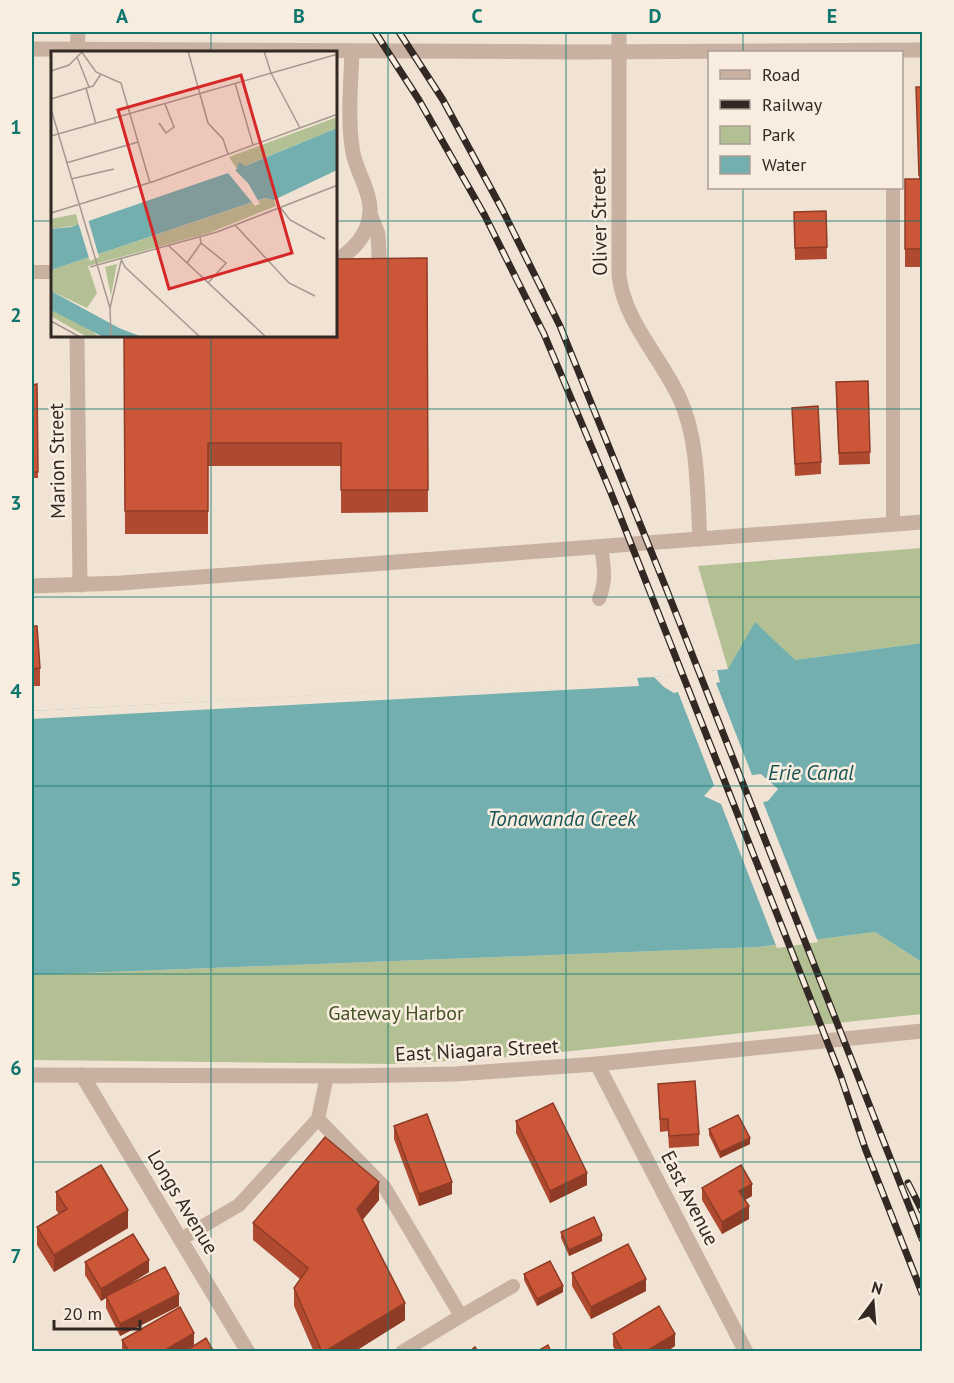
<svg xmlns="http://www.w3.org/2000/svg" width="954" height="1383" viewBox="0 0 954 1383" font-family="'PT Sans',sans-serif">
  <style>
    .green { fill: #b3c094 }
    .water { fill: #73afaf }
    .pier { fill: #f1e3d4 }
    .lines { fill: none; stroke-linecap: round; stroke-linejoin: round }
    .service { stroke: #c9b1a1; stroke-width: 14 }
    .minor { stroke: #c9b1a1; stroke-width: 15 }
    .tertiary { stroke: #c9b1a1; stroke-width: 15 }
    .rail-casing { stroke: #332824; stroke-width: 7 }
    .rail { stroke: #f9ede0; stroke-width: 4.5; stroke-dasharray: 14; stroke-linecap: butt }
    .wall { fill: #af4a30 }
    .shaded-wall { fill: #8f3c27 }
    .building { fill: #cc5638; stroke: #8f3c27; stroke-width: 1.5 }
    .grid { fill: none; stroke: #0f766e; stroke-width: 1.5; stroke-opacity: 0.55 }
    .labels { text-anchor: middle; dominant-baseline: central; stroke-width: 5; stroke-linejoin: round; paint-order: stroke }
    .street-label { font-size: 20px; fill: #332824; stroke: #f9ede0 }
    .park-label { font-size: 20px; fill: #445227; stroke: #f9ede0 }
    .water-label { font-size: 21px; font-style: italic; fill: #185455; stroke: #f9ede0 }
    .inset-road { fill: none; stroke: #a5988e; stroke-width: 1.5 }
    .view { fill: #d62828; fill-opacity: 0.15; stroke: #d62828; stroke-width: 3 }
    .inset-edge { fill: none; stroke: #332824; stroke-width: 3 }
    .neatline { fill: none; stroke: #0f766e; stroke-width: 2 }
    .grid-label { font-size: 20px; text-anchor: middle; font-weight: bold; fill: #0f766e }
  </style>
  <rect width="100%" height="100%" fill="#f1e3d4"/>
  <g class="green">
    <path d="M922,548V643L728,669L698,566Z"/>
    <path d="M875,932L922,962V1014L524,1056L397,1064L32,1060V975L759,947Z"/>
  </g>
  <path class="water" d="M755,622L795,660L922,643V962L875,932L759,947L32,975V711L654,677L728,669Z"/>
  <g class="pier">
    <path d="M710,668L711,671L717,670L720,682L716,683L752,775L761,774L778,789L768,801L763,802L818,942L777,948L721,804L704,796L714,785L678,692L674,693L664,687L654,677L670,675V672Z"/>
    <path d="M637,677L639,686L32,719V711Z"/>
  </g>
  <g class="lines">
    <g class="service">
      <path d="M893,188V524"/>
      <path d="M32,272H52"/>
      <path d="M599,599C607,580 604,566 601,546"/>
      <path d="M327,1076L318,1119L385,1188L461,1316L402,1352"/>
      <path d="M181,1239L239,1205L318,1119"/>
      <path d="M461,1316L513,1286"/>
    </g>
    <g class="minor">
      <path d="M619,32V276C625,323 661,357 680,399C699,441 697,493 700,539"/>
      <path d="M32,49L580,52L922,50"/>
      <path d="M77,52L78,32"/>
      <path d="M370,214L378,234L380,278"/>
      <path d="M336,261C359,247 376,224 368,196C364,181 356,168 353,153C347,120 351,84 352,51"/>
      <path d="M77,336L80,585"/>
      <path d="M597,1064L746,1352"/>
      <path d="M82,1075L248,1352"/>
    </g>
    <g class="tertiary">
      <path d="M32,586L121,583L922,522"/>
      <path d="M32,1075L345,1076L455,1074L597,1064L922,1031"/>
    </g>
    <defs>
      <g id="rail">
        <path d="M375,32L419,100L485,216L544,334L611,493L812,1003L841,1077L865,1148L922,1293"/>
        <path d="M399,32L443,100L503,211L560,326L666,588L922,1239"/>
        <path d="M908,1183L922,1211"/>
      </g>
    </defs>
    <use href="#rail" class="rail-casing"/>
    <use href="#rail" class="rail"/>
  </g>
  <g class="wall">
    <path d="M916,87H922V267H905V179H919Z"/>
    <path d="M826,211L827,259L795,260L794,212Z"/>
    <path d="M427,258L428,512L341,513V466H208V534H125L124,336Z"/>
    <path d="M868,381L870,464L839,465L836,394Z"/>
    <path d="M37,384L38,478H32V385Z"/>
    <path d="M792,408L821,462V474L795,476Z"/>
    <path d="M32,626L40,668V686H32Z"/>
    <path d="M658,1084L699,1134V1146L669,1148L668,1131L660,1132Z"/>
    <path d="M516,1121L587,1185L550,1203L516,1133Z"/>
    <path d="M394,1126L452,1194L419,1206L394,1139Z"/>
    <path d="M709,1129L750,1144L720,1158L709,1135Z"/>
    <path d="M702,1188L752,1196L745,1200L749,1219L722,1234L702,1200Z"/>
    <path d="M56,1192L128,1228L54,1272L37,1245V1227L59,1214L56,1210Z"/>
    <path d="M379,1200L362,1220L405,1320L354,1352H314L294,1306V1288L300,1279L253,1240V1223Z"/>
    <path d="M561,1232L602,1241L569,1256L561,1238Z"/>
    <path d="M85,1262L149,1272L123,1288L179,1306L120,1336L106,1308V1298L101,1301L85,1275Z"/>
    <path d="M572,1273L646,1291L591,1319L572,1286Z"/>
    <path d="M524,1274L563,1292L537,1306L524,1280Z"/>
    <path d="M613,1334L675,1346L666,1352H616L613,1346Z"/>
    <path d="M122,1340L183,1352H122Z"/>
  </g>
  <g class="shaded-wall">
    <path d="M750,1138V1144L720,1158V1152Z"/>
    <path d="M587,1173V1185L550,1203V1191Z"/>
    <path d="M379,1182V1200L357,1227V1209Z"/>
    <path d="M452,1182V1194L419,1206V1194Z"/>
    <path d="M752,1184V1196L739,1203V1191Z"/>
    <path d="M749,1206V1219L722,1234V1222Z"/>
    <path d="M128,1210V1228L54,1272V1255Z"/>
    <path d="M602,1235V1241L569,1256V1250Z"/>
    <path d="M149,1260V1272L101,1301V1289Z"/>
    <path d="M646,1279V1291L591,1319V1307Z"/>
    <path d="M563,1286V1292L537,1306V1299Z"/>
    <path d="M179,1294V1306L120,1336V1324Z"/>
    <path d="M405,1303V1320L354,1352H324Z"/>
    <path d="M194,1333V1345L183,1352H162Z"/>
    <path d="M675,1334V1346L666,1352H645Z"/>
  </g>
  <g class="building">
    <path d="M916,87H922V175H919Z"/>
    <rect x="905" y="179" width="17" height="70"/>
    <path d="M826,211L827,247L795,248L794,212Z"/>
    <path d="M427,258L428,490H341V443H208V511H125L124,336H336V259Z"/>
    <path d="M868,381L870,452L839,453L836,382Z"/>
    <path d="M37,384L38,472H32V385Z"/>
    <path d="M818,406L821,462L795,464L792,408Z"/>
    <path d="M32,626H37L40,668L32,669Z"/>
    <path d="M695,1081L699,1134L669,1136L668,1119H660L658,1084Z"/>
    <path d="M553,1103L587,1173L550,1191L516,1121Z"/>
    <path d="M427,1114L452,1182L419,1194L394,1126Z"/>
    <path d="M738,1115L750,1138L720,1152L709,1129Z"/>
    <path d="M325,1137L379,1182L357,1209L405,1303L324,1352H322L294,1288L308,1268L253,1223Z"/>
    <path d="M101,1165L128,1210L54,1255L37,1227L67,1209L56,1192Z"/>
    <path d="M741,1165L752,1184L739,1191L749,1206L722,1222L702,1188Z"/>
    <path d="M594,1217L602,1235L569,1250L561,1232Z"/>
    <path d="M133,1234L149,1260L101,1289L85,1262Z"/>
    <path d="M628,1244L646,1279L591,1307L572,1273Z"/>
    <path d="M550,1261L563,1286L537,1299L524,1274Z"/>
    <path d="M165,1267L179,1294L120,1324L106,1296Z"/>
    <path d="M659,1306L675,1334L645,1352H623L613,1334Z"/>
    <path d="M180,1307L194,1333L162,1352H129L122,1340Z"/>
    <path d="M206,1338L214,1352H184Z"/>
    <path d="M548,1345L551,1352H536Z"/>
    <path d="M475,1347L478,1352H469Z"/>
  </g>
  <path class="grid" d="M211,32V52M388,32V1352M566,32V1352M743,32V52M743,188V1352M32,221H52M336,221H922M211,336V1352M32,409H922M32,597H922M32,786H922M32,974H922M32,1162H922"/>
  <g class="labels">
    <g class="street-label">
      <text transform="translate(599 222) rotate(-91)">Oliver Street</text>
      <text transform="translate(57 461) rotate(-91)">Marion Street</text>
      <text transform="translate(477 1050) rotate(-3)">East Niagara Street</text>
      <text transform="translate(690 1198) rotate(63)">East Avenue</text>
      <text transform="translate(183 1202) rotate(59)">Longs Avenue</text>
    </g>
    <g class="park-label">
      <text x="396" y="1013">Gateway Harbor</text>
    </g>
    <g class="water-label">
      <text x="811" y="772">Erie Canal</text>
      <text x="562" y="818">Tonawanda Creek</text>
    </g>
  </g>
  <g transform="translate(51 51)">
    <rect width="286" height="286" fill="#f1e3d4"/>
    <path d="M286,66V77L186,118L178,106ZM215,147L223,149L225,155L158,182L37,215L46,242L36,257L0,240V219ZM25,163L28,174L0,178V168ZM66,213L60,245L54,216ZM0,259L35,275L48,286H36L0,265Z" fill="#b3c094"/>
    <path d="M286,77V119L223,149L214,147L0,219V178L20,176L177,122L186,118L188,111L194,115ZM0,240L68,277L91,286H52L0,259Z" fill="#73afaf"/>
    <path d="M182,117L197,132L209,153L204,155L177,122ZM37,168L48,206L39,210L27,171Z" fill="#f1e3d4"/>
    <path class="inset-road" d="M30,0L45,21L70,32L99,132M137,0L157,72L172,88L177,103M213,0L220,22L249,77M31,1L26,6L38,36M0,20L18,14L26,6M184,32L202,94M35,37L45,73M0,48L42,35L50,23M0,58L59,257L60,286M108,72L115,82L123,76L114,53M0,85L287,3M15,112L87,91M20,128L63,118M229,156L239,169L274,188M0,162L104,130L287,63M184,174L238,232L264,245M149,186L150,192L175,212L157,232M118,195L215,286M70,208L74,216L149,286M136,212L150,192M39,216L166,181L287,134M59,257L70,210M0,270L29,286"/>
    <path class="view" d="M190,24L241,202L118,238L67,59Z"/>
    <rect width="286" height="286" class="inset-edge"/>
  </g>
  <rect width="954" height="1383" fill="none" stroke="#f9ede0" stroke-width="66"/>
  <rect x="708" y="51" width="195" height="138" fill="#f9ede0" stroke="#aa9e95" stroke-width="1.5"/>
  <rect x="720" y="70" width="30" height="9" fill="#c9b1a1" stroke="#aa9e95" stroke-width="1.5"/>
  <text x="762" y="81" font-size="18" fill="#332824">Road</text>
  <rect x="720" y="100" width="30" height="9" fill="#332824" stroke="#aa9e95" stroke-width="1.5"/>
  <text x="762" y="111" font-size="18" fill="#332824">Railway</text>
  <rect x="720" y="126" width="30" height="18" fill="#b3c094" stroke="#aa9e95" stroke-width="1.5"/>
  <text x="762" y="141" font-size="18" fill="#332824">Park</text>
  <rect x="720" y="156" width="30" height="18" fill="#73afaf" stroke="#aa9e95" stroke-width="1.5"/>
  <text x="762" y="171" font-size="18" fill="#332824">Water</text>
  <g transform="translate(873 1302) rotate(16)" stroke="#f9ede0" stroke-width="4.5" paint-order="stroke">
  <path d="M0-4.5L10 22L0 15L-10 22Z" fill="#332824"/>
  <text y="-9" font-size="16" font-weight="bold" text-anchor="middle" fill="#332824">N</text>
  </g>
  <path d="M54 1320v9h86v-9" fill="none" stroke="#332824" stroke-width="3"/>
  <text x="63" y="1320" font-size="18" fill="#332824" stroke="#f9ede0" stroke-width="4.5" paint-order="stroke">20 m</text>
  <rect x="33" y="33" width="888" height="1317" class="neatline"/>
  <g class="grid-label">
    <text x="122" y="23">A</text>
    <text x="299" y="23">B</text>
    <text x="477" y="23">C</text>
    <text x="655" y="23">D</text>
    <text x="832" y="23">E</text>
    <text x="16" y="134">1</text>
    <text x="16" y="322">2</text>
    <text x="16" y="510">3</text>
    <text x="16" y="698">4</text>
    <text x="16" y="886">5</text>
    <text x="16" y="1075">6</text>
    <text x="16" y="1263">7</text>
  </g>
</svg>
